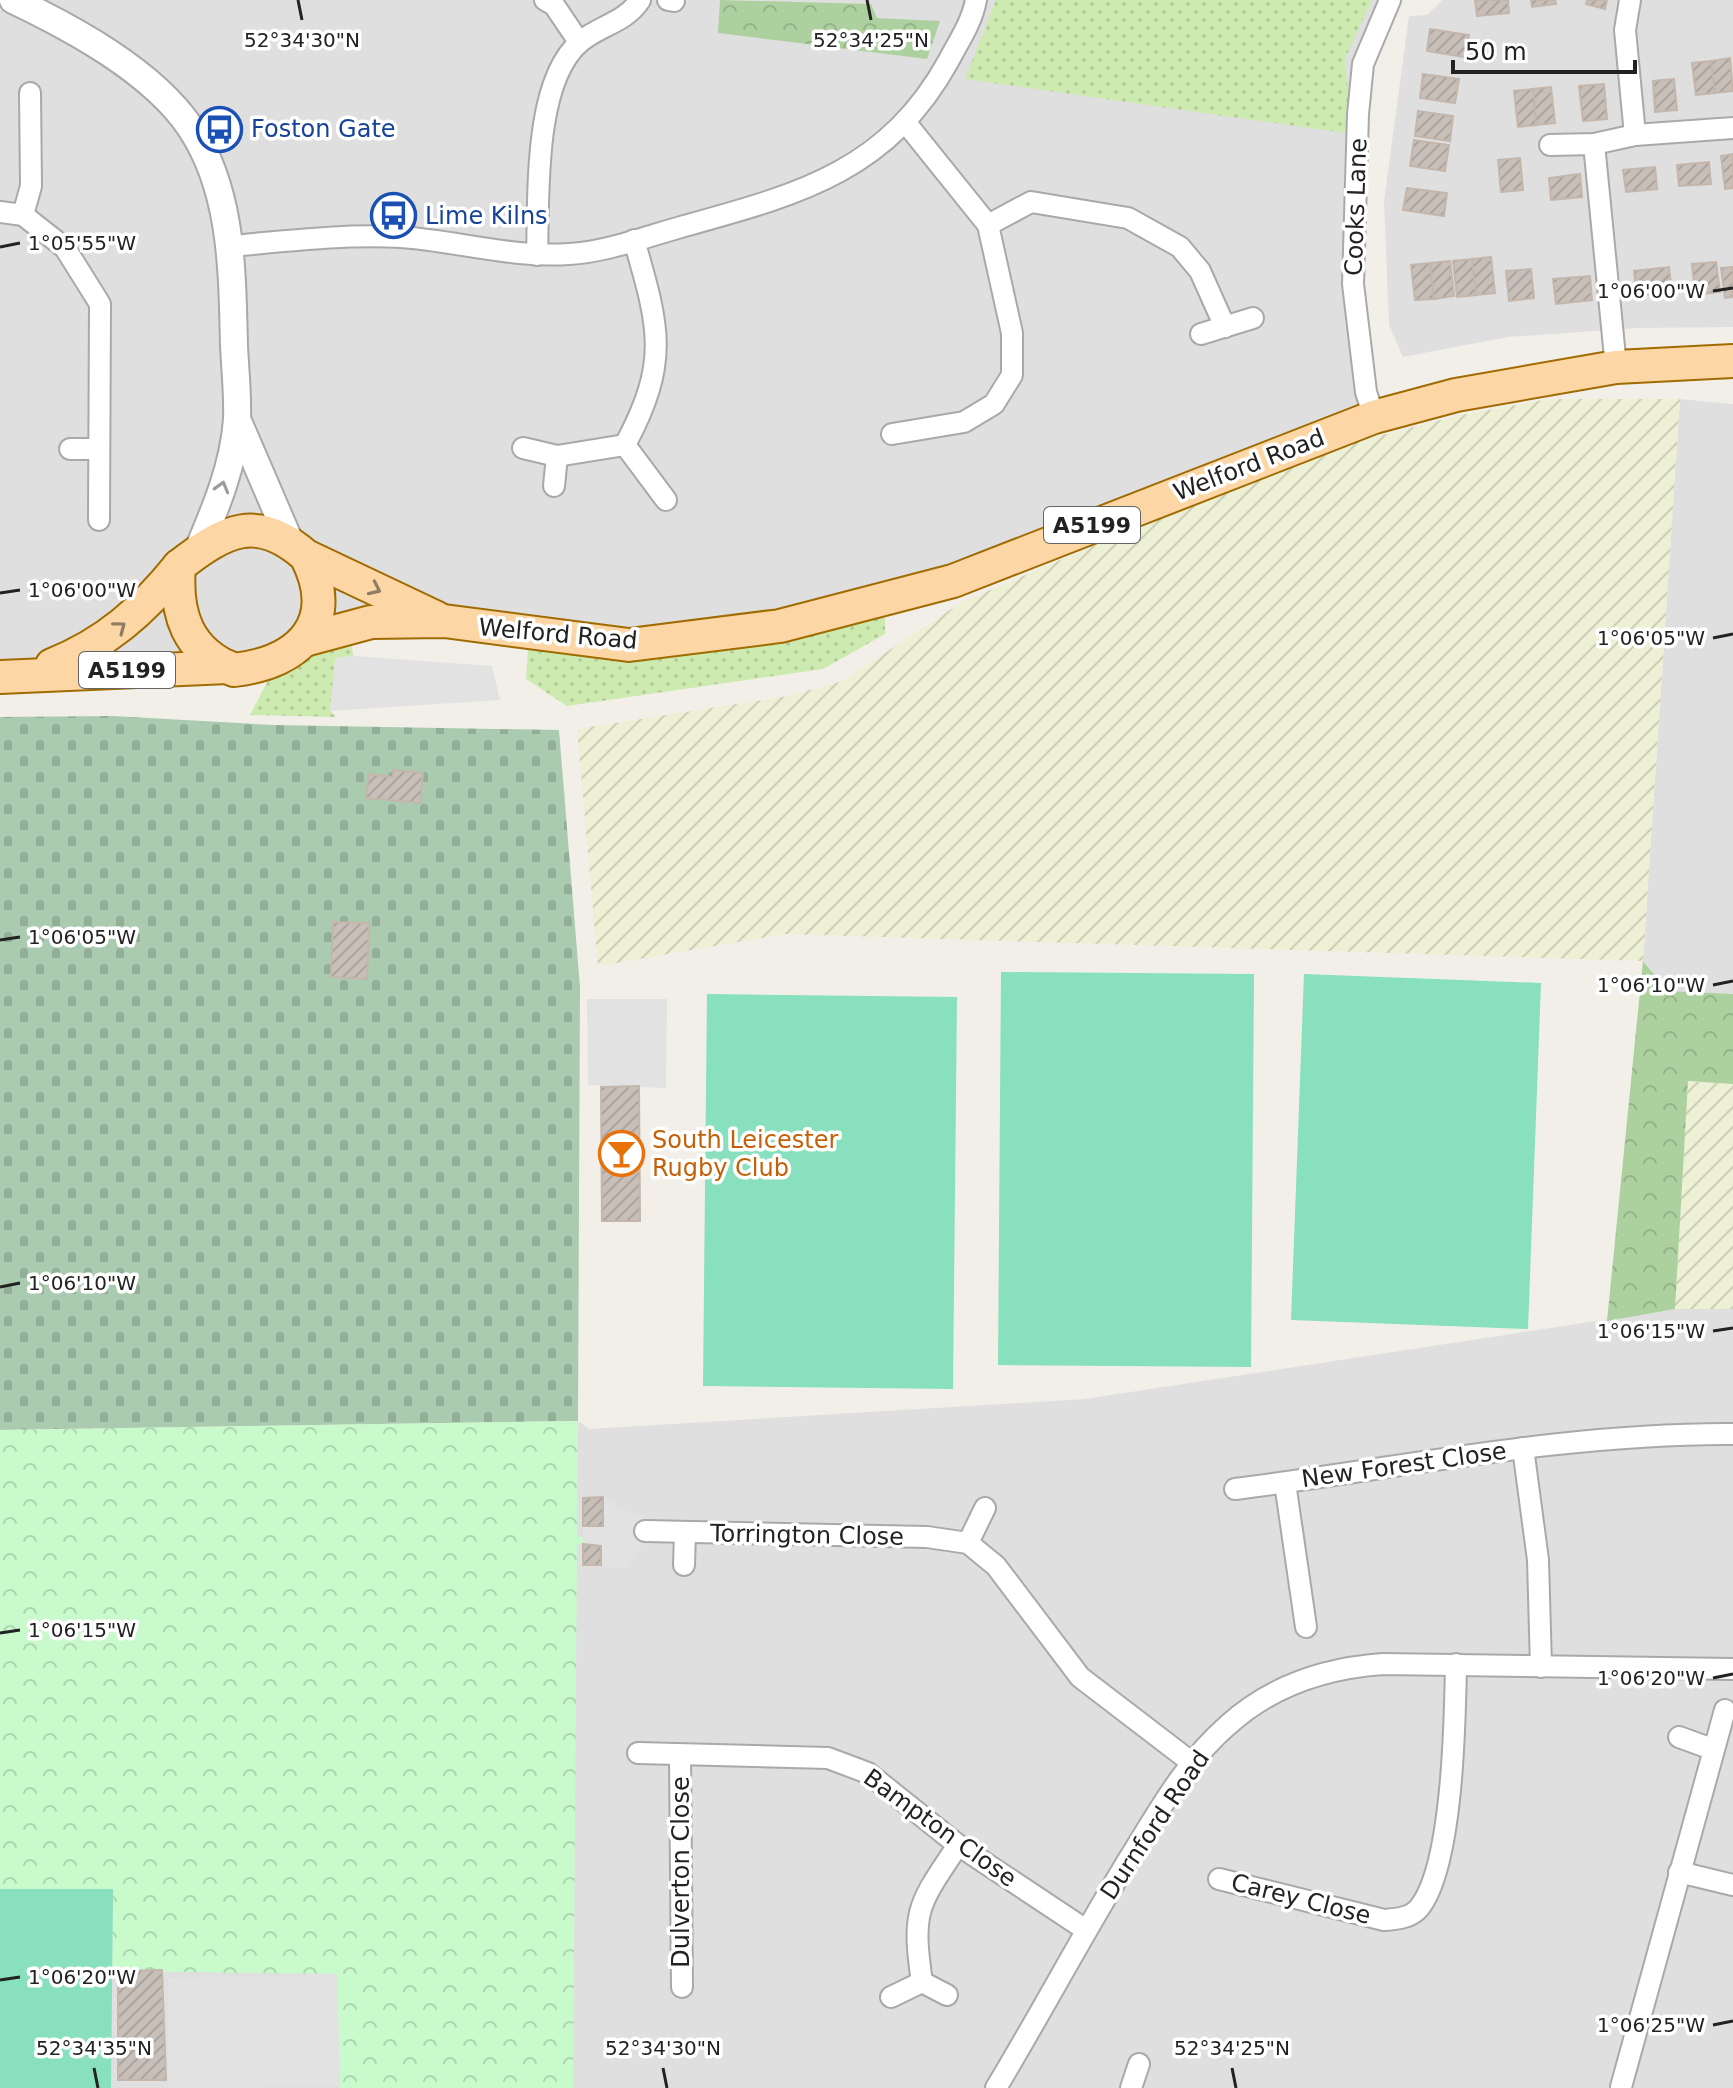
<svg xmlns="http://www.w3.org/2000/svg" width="1733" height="2088" viewBox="0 0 1733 2088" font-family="'DejaVu Sans',sans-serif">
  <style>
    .residential { fill: #e0dfdf }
    .farmland { fill: url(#farmland-furrows) }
    .grass { fill: url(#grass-dots) }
    .forest { fill: url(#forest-crowns) }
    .cemetery { fill: url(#cemetery-stones) }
    .park { fill: url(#park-crowns) }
    .pitch { fill: #88e0be }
    .parking { fill: #e2e2e2 }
    .building { fill: url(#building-hatch); stroke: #c4b6ab; stroke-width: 2 }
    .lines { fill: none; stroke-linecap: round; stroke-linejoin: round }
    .minor-casing { stroke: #a9a9a9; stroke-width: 24 }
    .tertiary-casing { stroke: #a9a9a9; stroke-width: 30 }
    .primary-casing { stroke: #a06b00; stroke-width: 36 }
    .minor { stroke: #fff; stroke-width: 20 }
    .tertiary { stroke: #fff; stroke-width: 26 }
    .primary { stroke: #fcd6a4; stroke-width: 32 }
    .oneway { stroke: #9c9c9c }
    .oneway2 { stroke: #8f7c63 }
    .ticks { fill: none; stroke: #222; stroke-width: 3 }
    .labels { text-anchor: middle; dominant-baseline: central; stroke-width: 7; stroke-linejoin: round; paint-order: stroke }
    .shield { fill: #fff; stroke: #646464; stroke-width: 2 }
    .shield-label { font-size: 22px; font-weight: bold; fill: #222 }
    .transit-label { font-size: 24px; fill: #164399; stroke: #fff; text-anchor: start }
    .street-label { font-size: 24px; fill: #222; stroke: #fff }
    .food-label { font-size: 24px; fill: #c56008; stroke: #fff; text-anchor: start }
    .ticks-label { font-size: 20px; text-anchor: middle; fill: #222; stroke: #fff; stroke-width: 7; stroke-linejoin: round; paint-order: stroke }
  </style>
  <defs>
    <pattern id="farmland-furrows" width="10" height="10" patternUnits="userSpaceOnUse" patternTransform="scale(2)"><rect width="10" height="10" fill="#eef0d5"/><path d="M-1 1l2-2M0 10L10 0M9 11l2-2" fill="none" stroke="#ccceb7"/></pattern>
    <pattern id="grass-dots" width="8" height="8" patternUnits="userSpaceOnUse" patternTransform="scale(2)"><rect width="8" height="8" fill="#cdebb0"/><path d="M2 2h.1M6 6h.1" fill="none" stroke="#b0c997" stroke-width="1.8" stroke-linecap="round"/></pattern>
    <pattern id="forest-crowns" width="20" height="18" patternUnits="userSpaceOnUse" patternTransform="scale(2)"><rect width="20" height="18" fill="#add19e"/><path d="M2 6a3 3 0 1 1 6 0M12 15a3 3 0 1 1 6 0" fill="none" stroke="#95b388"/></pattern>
    <pattern id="cemetery-stones" width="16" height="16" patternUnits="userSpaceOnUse" patternTransform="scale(2)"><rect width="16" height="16" fill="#aacbaf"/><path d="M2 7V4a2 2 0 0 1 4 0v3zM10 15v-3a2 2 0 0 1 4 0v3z" fill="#92ae96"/></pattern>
    <pattern id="park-crowns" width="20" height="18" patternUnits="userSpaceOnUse" patternTransform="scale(2)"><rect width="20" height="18" fill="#c8facc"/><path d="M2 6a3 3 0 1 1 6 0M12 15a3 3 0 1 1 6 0" fill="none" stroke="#acd6af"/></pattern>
    <pattern id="building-hatch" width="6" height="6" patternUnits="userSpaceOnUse" patternTransform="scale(2)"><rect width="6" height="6" fill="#c7bfb8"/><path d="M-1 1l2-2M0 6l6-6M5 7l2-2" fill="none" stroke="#aba49e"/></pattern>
  </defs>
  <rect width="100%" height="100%" fill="#f2efe9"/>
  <g class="residential">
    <path d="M0,0H1390L1363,64L1353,284L1374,417L953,581L629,645L371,622L194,667L0,679Z"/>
    <path d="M1442,0H1733V327L1638,328L1508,337L1403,357L1389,325L1384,201L1409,16L1427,15Z"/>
    <path d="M1680,399L1733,404V994L1668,991L1643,961Z"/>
    <path d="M1710,1307L1733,1309V2088H0V1430L578,1421L589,1429L1085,1399L1675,1309Z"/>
  </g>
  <g class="farmland">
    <path d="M1549,399H1680L1643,961L784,934L598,966L577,729L788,696L843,681L962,602L1135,528L1340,446L1456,416Z"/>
    <path d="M1688,1081L1733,1084V1309H1675Z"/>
  </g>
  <g class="grass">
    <path d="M996,0H1372L1345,59L1352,134L965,79Z"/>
    <path d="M885,599V634L823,669L567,706L526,679L529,634L629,645Z"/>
    <path d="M350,627L353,656L336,658L330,710L336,717L250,715L279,659Z"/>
  </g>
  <g class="forest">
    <path d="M720,0L871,4L877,18L940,21L927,59L718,33Z"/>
    <path d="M1643,961L1668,991L1733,994V1084L1688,1081L1675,1309L1607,1321Z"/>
  </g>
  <path class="cemetery" d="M113,716L274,725L559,730L580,987L578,1421L0,1430V717Z"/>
  <path class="park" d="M578,1421L577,1536L583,1538V1544L577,1545L573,2088H340L337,1974L112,1971L113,1889H0V1430Z"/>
  <g class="pitch">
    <path d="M1001,972L1254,974L1251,1367L998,1365Z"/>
    <path d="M1304,974L1541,983L1528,1329L1291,1320Z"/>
    <path d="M707,994L957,997L953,1389L703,1386Z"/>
    <path d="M0,1889H113L111,2088H0Z"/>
  </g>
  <g class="parking">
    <path d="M353,656L492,666L500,700L330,711L335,658Z"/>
    <path d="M587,999H667L666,1088L588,1085Z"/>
    <path d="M603,1497L616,1501L617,1508L645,1517V1540L626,1568L583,1565V1498Z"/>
    <path d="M337,1974L340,2086L169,2088L168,1978Z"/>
  </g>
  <g class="building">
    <path d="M1475,0H1508L1509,13L1477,16Z"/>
    <path d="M1531,0H1555L1556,4L1532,7Z"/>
    <path d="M1587,0H1607L1605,9L1586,4Z"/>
    <path d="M1430,29L1469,35L1465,57L1427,51Z"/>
    <path d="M1730,58L1733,91L1715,93L1711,61Z"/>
    <path d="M1711,61L1715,93L1696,95L1692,63Z"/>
    <path d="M1423,74L1459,79L1455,103L1420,98Z"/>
    <path d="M1674,79L1677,110L1655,112L1653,81Z"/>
    <path d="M1604,84L1607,119L1583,121L1579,86Z"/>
    <path d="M1551,87L1555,123L1536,125L1533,89Z"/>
    <path d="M1533,89L1536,125L1518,127L1514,91Z"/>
    <path d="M1418,111L1453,116L1450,141L1415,136Z"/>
    <path d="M1414,140L1449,145L1445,171L1410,166Z"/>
    <path d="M1733,154V188L1725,189L1721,156Z"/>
    <path d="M1520,158L1523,190L1501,192L1498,160Z"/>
    <path d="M1709,162L1711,184L1679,186L1677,165Z"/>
    <path d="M1655,167L1657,189L1626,192L1623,170Z"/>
    <path d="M1580,174L1582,197L1551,200L1549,178Z"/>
    <path d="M1407,188L1447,193L1444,216L1403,210Z"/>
    <path d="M1491,257L1495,293L1476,295L1472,259Z"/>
    <path d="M1472,259L1476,295L1457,297L1453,261Z"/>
    <path d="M1450,261L1454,296L1434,299L1430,263Z"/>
    <path d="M1716,262L1720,292L1695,295L1692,264Z"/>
    <path d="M1430,263L1434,299L1415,300L1411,265Z"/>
    <path d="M1669,267L1672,292L1637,296L1634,271Z"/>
    <path d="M1733,267V297L1725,298L1721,268Z"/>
    <path d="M1531,269L1534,298L1509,301L1506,271Z"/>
    <path d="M1590,276L1592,300L1556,304L1553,279Z"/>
    <path d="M393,770L423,773L420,803L366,798L369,774L393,777Z"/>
    <path d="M333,922L369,923L367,979L331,977Z"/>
    <path d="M639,1086L640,1221H602L601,1087Z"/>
    <path d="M603,1497V1526H583V1498Z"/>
    <path d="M583,1544L601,1546V1565H583Z"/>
    <path d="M162,1970L166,2080H118V1971Z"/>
  </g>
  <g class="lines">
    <defs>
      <g id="minor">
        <path d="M545,0L554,5L579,42"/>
        <path d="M668,0L674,1"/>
        <path d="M1630,0L1625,30L1635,135"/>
        <path d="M1594,144L1616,367"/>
        <path d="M1550,145L1594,144L1635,135L1733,128"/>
        <path d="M0,212L23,215L65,248L100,304L99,520"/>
        <path d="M23,215L31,186L30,93"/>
        <path d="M988,225L1031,202L1128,218L1180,247L1200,271L1225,327"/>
        <path d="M231,246C287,241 344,234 401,237C457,241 512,258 569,254C606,252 645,237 681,227C796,195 887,173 949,60C959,41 972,22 976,0"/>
        <path d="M537,255C539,197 533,82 580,42C600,25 625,23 640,0"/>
        <path d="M1201,334L1253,318"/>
        <path d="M1374,417L1366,392L1353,284L1358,114L1363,64L1390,0"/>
        <path d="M892,434L964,422L994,404L1012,375V333L988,225L906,123"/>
        <path d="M625,445L666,500"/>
        <path d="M523,448L557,456L625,445C670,361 659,327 634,240"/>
        <path d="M70,449H99"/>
        <path d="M554,486L557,456"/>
        <path d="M1523,1448L1538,1560L1541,1667"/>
        <path d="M1285,1483L1306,1627"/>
        <path d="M1235,1489C1400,1468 1566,1433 1733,1434"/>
        <path d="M645,1531L927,1537L968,1543L996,1566L1080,1677L1191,1762"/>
        <path d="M968,1543L985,1508"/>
        <path d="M684,1565L685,1533"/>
        <path d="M1679,1737L1712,1749"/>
        <path d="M638,1753L828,1758L868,1773L958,1845L1086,1930"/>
        <path d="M680,1756L682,1987"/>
        <path d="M1679,1872L1733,1885"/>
        <path d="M1219,1879L1384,1920C1396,1919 1411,1918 1419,1908C1453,1867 1455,1719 1456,1664"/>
        <path d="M922,1982C911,1909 919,1904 958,1845"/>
        <path d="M891,1997L922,1982L947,1995"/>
        <path d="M1621,2087L1725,1710"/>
        <path d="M996,2088C1041,2013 1082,1936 1127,1862C1157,1814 1185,1762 1228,1725C1271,1686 1326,1668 1383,1664L1733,1669"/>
        <path d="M1131,2088L1139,2064"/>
      </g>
      <g id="tertiary">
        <path d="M13,0C72,28 152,71 190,127C233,191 232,272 234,345C235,369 238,395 237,419C234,465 215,510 197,552"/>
        <path d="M237,419L290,542"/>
      </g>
      <g id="primary">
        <path d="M306,556C340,622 301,662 234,670C187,651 175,614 179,566C225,530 257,513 306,556L437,618"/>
        <path d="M308,639L371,622L444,621L629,645L780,626L953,581L1374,417L1456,395L1616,367L1733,361"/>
        <path d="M52,665C105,644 143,611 179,566"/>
        <path d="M0,677L228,667"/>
      </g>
    </defs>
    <use href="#minor" class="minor-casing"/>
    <use href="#tertiary" class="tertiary-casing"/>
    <use href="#primary" class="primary-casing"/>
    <use href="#minor" class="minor"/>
    <use href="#tertiary" class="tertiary"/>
    <use href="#primary" class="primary"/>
  </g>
  <defs><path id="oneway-chevron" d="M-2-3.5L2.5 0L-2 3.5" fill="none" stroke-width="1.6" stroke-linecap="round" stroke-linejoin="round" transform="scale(2)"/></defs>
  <use class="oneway" href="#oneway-chevron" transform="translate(222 487) rotate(-74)"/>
  <g class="oneway2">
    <use href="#oneway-chevron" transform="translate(375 589) rotate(25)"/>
    <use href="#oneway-chevron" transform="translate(120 627) rotate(-37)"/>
  </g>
  <path class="ticks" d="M298,0L302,20M867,0L871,20M0,247L20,243M1713,291L1733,288M0,593L20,590M1713,638L1733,634M0,940L20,937M1713,985L1733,981M0,1287L20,1283M1713,1331L1733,1328M0,1633L20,1630M1713,1678L1733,1674M0,1980L20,1977M1713,2025L1733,2021M94,2068L98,2088M663,2068L667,2088M1232,2068L1236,2088"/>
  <defs>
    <symbol id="bus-ring" viewBox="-11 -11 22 22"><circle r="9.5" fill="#fff" stroke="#1a4fb4" stroke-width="1.5"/><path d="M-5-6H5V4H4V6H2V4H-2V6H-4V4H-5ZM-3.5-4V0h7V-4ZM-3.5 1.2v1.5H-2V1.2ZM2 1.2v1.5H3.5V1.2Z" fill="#1a4fb4"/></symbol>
    <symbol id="bar-ring" viewBox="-11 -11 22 22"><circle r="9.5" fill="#fff" stroke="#e8710a" stroke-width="1.5"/><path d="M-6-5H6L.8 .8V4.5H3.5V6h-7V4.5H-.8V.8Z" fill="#e8710a"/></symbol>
  </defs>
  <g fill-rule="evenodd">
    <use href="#bus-ring" x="194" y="104" width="51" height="51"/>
    <use href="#bus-ring" x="368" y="190" width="51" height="51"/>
    <use href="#bar-ring" x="596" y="1128" width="51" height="51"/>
  </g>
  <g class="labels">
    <g class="shield">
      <rect x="1044" y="507" width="96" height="36" rx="6"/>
      <rect x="79" y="652" width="96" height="36" rx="6"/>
    </g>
    <g class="shield-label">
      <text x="1092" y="525">A5199</text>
      <text x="127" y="670">A5199</text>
    </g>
    <g class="transit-label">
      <text x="251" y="129">Foston Gate</text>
      <text x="425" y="216">Lime Kilns</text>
    </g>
    <g class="street-label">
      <text transform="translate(1356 207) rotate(-88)">Cooks Lane</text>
      <text transform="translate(1249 465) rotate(-21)">Welford Road</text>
      <text transform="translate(558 634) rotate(5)">Welford Road</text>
      <text transform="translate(1404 1465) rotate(-8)">New Forest Close</text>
      <text transform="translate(807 1535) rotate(1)">Torrington Close</text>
      <text transform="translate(1155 1825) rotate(-56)">Durnford Road</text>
      <text transform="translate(940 1828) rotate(36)">Bampton Close</text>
      <text transform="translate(681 1872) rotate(-90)">Dulverton Close</text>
      <text transform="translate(1301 1899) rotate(14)">Carey Close</text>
    </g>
    <g class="food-label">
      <text x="652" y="1140">South Leicester<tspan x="652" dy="28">Rugby Club</tspan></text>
    </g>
  </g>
  <g class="ticks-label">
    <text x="302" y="47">52°34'30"N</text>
    <text x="871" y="47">52°34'25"N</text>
    <text x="82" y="250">1°05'55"W</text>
    <text x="1651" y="298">1°06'00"W</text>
    <text x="82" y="597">1°06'00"W</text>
    <text x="1651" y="645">1°06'05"W</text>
    <text x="82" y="944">1°06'05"W</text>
    <text x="1651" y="992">1°06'10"W</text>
    <text x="82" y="1290">1°06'10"W</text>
    <text x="1651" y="1338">1°06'15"W</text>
    <text x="82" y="1637">1°06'15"W</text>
    <text x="1651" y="1685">1°06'20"W</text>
    <text x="82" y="1984">1°06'20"W</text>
    <text x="1651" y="2032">1°06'25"W</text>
    <text x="94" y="2055">52°34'35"N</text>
    <text x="663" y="2055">52°34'30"N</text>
    <text x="1232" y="2055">52°34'25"N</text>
  </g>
  <path d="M1453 60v12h182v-12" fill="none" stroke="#222222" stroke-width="4"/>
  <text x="1465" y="60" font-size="24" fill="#222222" stroke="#ffffff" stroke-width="6" paint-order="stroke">50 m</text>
</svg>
